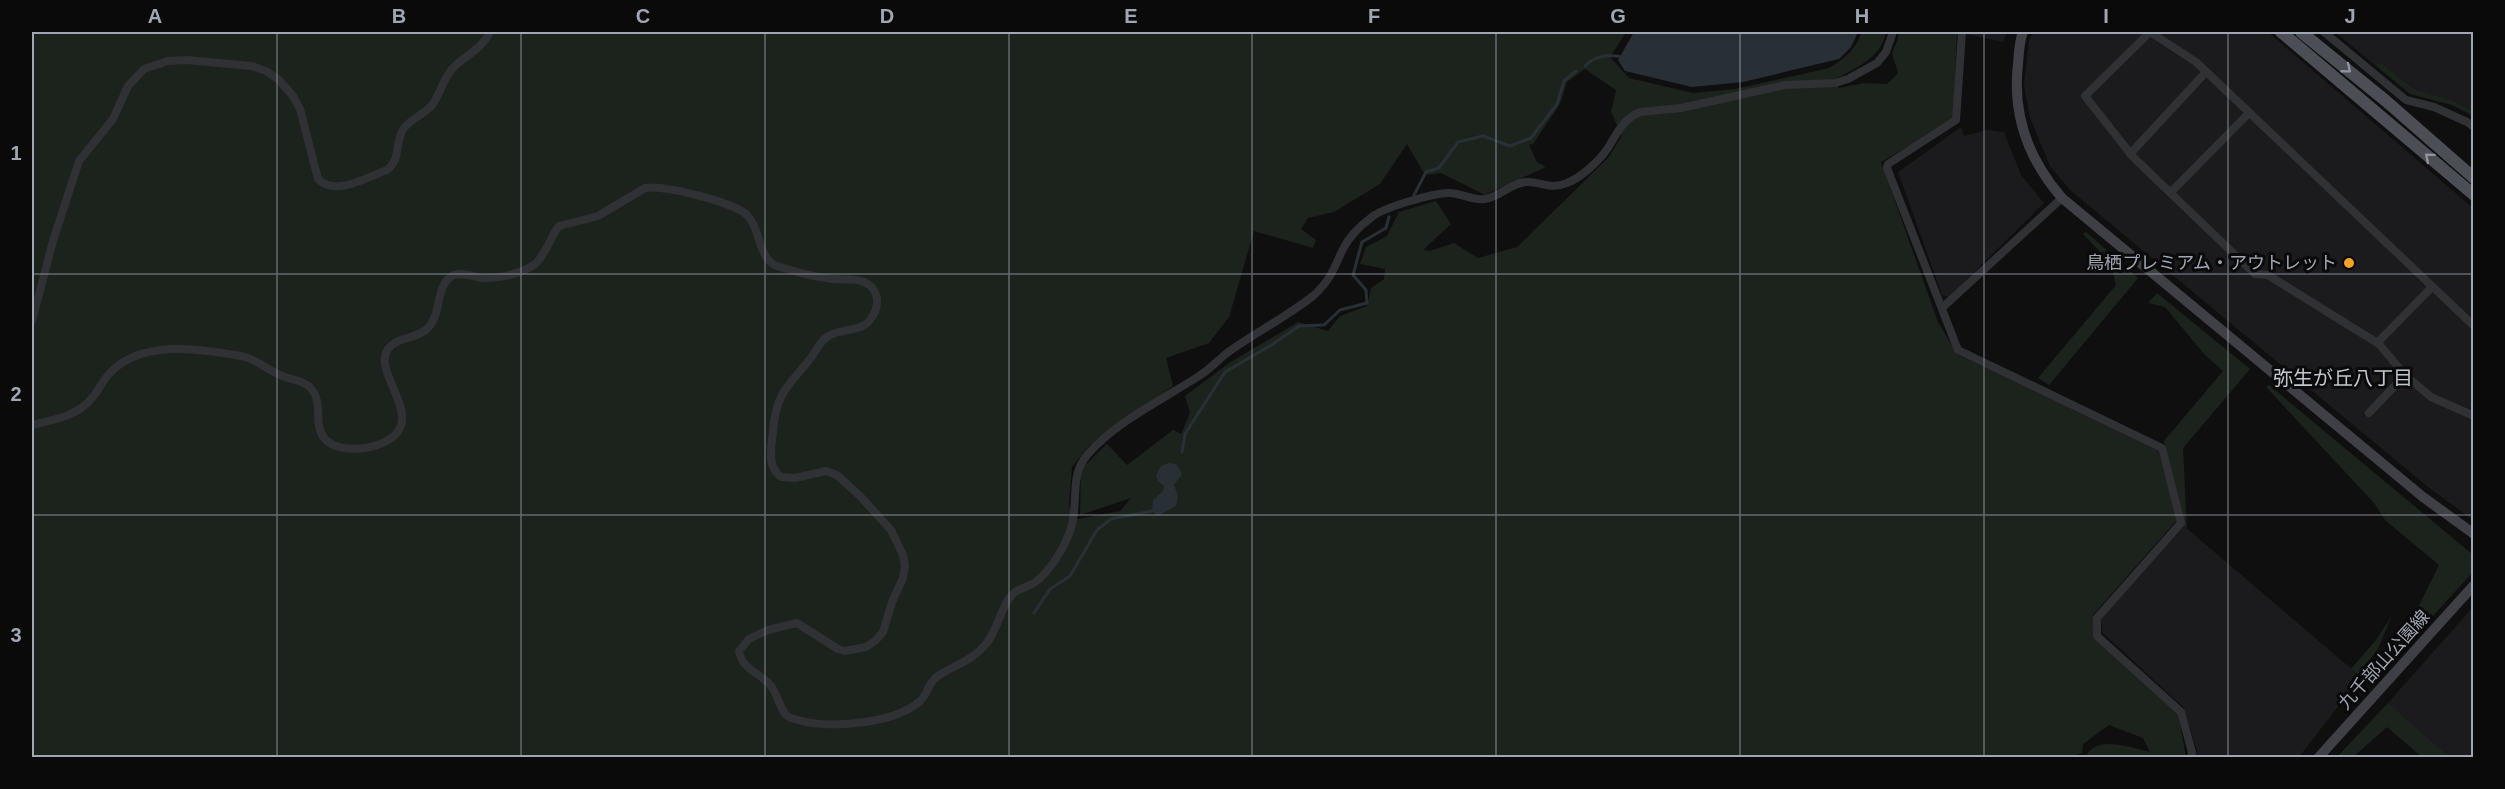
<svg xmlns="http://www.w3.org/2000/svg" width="2505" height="789" viewBox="0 0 2505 789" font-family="Arial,'Noto Sans JP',sans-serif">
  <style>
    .built { fill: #1b1b1d }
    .green { fill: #1b231c; fill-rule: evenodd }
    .water { fill: #283036 }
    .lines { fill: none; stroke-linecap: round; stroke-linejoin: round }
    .stream { stroke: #283036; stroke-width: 3 }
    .street { stroke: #303135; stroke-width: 8 }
    .secondary { stroke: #3e4045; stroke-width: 10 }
    .primary { stroke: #4c4e55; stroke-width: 12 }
    .oneway { stroke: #8f949f }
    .grid { fill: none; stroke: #a0a6b2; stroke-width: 1.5; stroke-opacity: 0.55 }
    .poi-dot { fill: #f5a323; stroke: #0a0a0b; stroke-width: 2 }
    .labels { text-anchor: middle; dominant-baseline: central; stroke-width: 6; stroke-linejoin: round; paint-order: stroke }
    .poi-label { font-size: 18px; fill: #a0a6b2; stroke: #0a0a0b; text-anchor: end }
    .street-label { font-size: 18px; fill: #a0a6b2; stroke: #0a0a0b }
    .neighbourhood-label { font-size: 20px; fill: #c1c5ce; stroke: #0a0a0b }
    .neatline { fill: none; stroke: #a0a6b2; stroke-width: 2 }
    .grid-label { font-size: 20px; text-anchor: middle; font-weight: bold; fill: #a0a6b2 }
  </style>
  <rect width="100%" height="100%" fill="#0f0f10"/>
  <g class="built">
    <path d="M1966,32H2007L2003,42L1966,34Z"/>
    <path d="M2033,32H2268L2473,208V520L2428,487L2070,190L2050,166L2030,118L2024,85L2029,40Z"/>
    <path d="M2335,32H2473V111L2454,101L2414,89L2380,62L2375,65Z"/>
    <path d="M1961,127L1964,136L1987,130L2004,132L2021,175L2044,203L1949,297L1942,295L1898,172Z"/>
    <path d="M2184,526L2361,677L2299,757H2196L2197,750L2183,707L2102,632L2101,616Z"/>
    <path d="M2473,607V757H2450L2388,703Z"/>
  </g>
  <g class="green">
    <path d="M32,32H1626L1610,57L1629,78L1693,93L1735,89L1829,68C1843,60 1858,48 1861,32H1886C1882,57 1855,69 1835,79L1839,88L1864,83L1887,84L1898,73L1892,53L1898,39L1899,32H1957L1953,121L1881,162L1938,322L1957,354L2158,450L2177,520L2093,615V637L2178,713L2186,757H2086C2095,734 2132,748 2150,752L2143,738L2109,725L2083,744L2082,753L2066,758L32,757ZM1585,69L1616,90L1611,112L1622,136L1608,158L1517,247L1478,258L1454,243L1430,251L1423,250L1451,224L1436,201L1399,212L1387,236L1366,247L1360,264L1385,269L1384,279L1371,288L1367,306L1340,316L1328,331L1298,322L1229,363L1185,396L1190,413L1181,434L1173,430L1127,465L1107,444L1081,469L1080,515L1131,498L1120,511L1078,519L1069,506L1072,467L1088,447L1173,386L1166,358L1209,343L1229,317L1254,231L1313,248L1316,240L1301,229L1308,218L1334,212L1380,184L1407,144L1425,175L1441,173L1485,195L1546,167L1537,162L1529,145L1533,144L1560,104L1567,82Z"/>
    <path d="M2380,62L2414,89L2454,101L2473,111V116L2452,105L2410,94L2375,65Z"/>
    <path d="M2086,232L2138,278L2049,385L2038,378L2116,285L2110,262L2083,234Z"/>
    <path d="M2157,293L2250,369L2183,448L2187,529L2184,526L2164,441L2223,371L2205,355L2165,307L2148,303Z"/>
    <path d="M2269,385L2472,554L2473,572L2391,662L2439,565L2385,520L2374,503L2266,387Z"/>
    <path d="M2391,617L2378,649L2362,669L2370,683L2351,669L2376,640Z"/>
    <path d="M2388,703L2450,757H2422L2387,727L2353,757H2337Z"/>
  </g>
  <g class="water">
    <path d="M1634,32H1858L1851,47L1839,59L1743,82L1692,87L1625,71L1618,60Z"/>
    <path d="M1169,463L1176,464L1182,474L1174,485L1178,496L1176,506L1158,516L1152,511L1153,500L1163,491L1164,486L1158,481L1156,475L1161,466Z"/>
  </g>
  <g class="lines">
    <g class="stream">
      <path d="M1585,66C1597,54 1609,55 1624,57"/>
      <path d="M1414,195L1426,172L1439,168L1458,142L1483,136L1510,146L1531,138L1557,104L1564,81L1576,71"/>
      <path d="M1182,452L1185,434L1225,372L1273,344L1299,326L1324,325L1340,310L1367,303L1366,290L1353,275L1362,242L1386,228L1389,217"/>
      <path d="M1034,613L1050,589L1070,576L1097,530L1111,519L1152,511"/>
    </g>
    <g class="street">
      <path d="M1962,32L1956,120L1888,164L1887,168L1958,350L2162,448L2181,523L2097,618V636L2181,712L2192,752L2191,758"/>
      <path d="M2324,32L2406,100L2434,107L2467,122L2474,127"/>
      <path d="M2130,154L2206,72"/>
      <path d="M2170,193L2249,113"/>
      <path d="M1943,307L2062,198"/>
      <path d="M32,321L53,241L79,161L113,119L128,86L144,69L168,61L187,60L252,66L266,71L279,80L293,96L300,109L318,179C335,197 367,177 387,170C402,158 394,142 404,128C412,118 425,114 433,104C442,90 444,75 457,64C470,53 482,48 490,32"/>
      <path d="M2474,326L2196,62L2150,32L2085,96L2133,157L2255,274L2268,275L2379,344L2405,375L2431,397L2474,416"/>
      <path d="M2377,343L2432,287"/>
      <path d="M2369,413L2405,375"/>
      <path d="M32,425C53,420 78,416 92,398C100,389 104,377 114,369C146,340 202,349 241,356C258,359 269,372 285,377C296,381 306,381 313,391C321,402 316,418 320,430C327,453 362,451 380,444C434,423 370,374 388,349C398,336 418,339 428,328C442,314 435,286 452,276C461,270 477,279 487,278C502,278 523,273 535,264C546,255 550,237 559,226L598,216L645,188C661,184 738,203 748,216C761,231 757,253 774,265C792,271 814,277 832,279C843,280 853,278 864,282C879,288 880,305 872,317C863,334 840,327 827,337C819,342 816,352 810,359C788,387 777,391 773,430C772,446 766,466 781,477L795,478L826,471L837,475L860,496L891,530L903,555L905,566L903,578L892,602L883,632L875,641L866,647L845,651L838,649L797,623L768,630L749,639L739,651C742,670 761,673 771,686C778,695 779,707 786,715C789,718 794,719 798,720C829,729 895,724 920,701C928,694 928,682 938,676C956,664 971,662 986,644C999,628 1000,608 1011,596C1017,588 1026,588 1034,583C1049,573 1064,548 1070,531C1080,505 1068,476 1088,454C1117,421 1162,400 1199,376C1209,370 1217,361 1227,353C1255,333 1286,317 1313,296C1329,282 1334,269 1342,251C1348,238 1361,225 1372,217C1384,207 1434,193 1449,193C1461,193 1473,201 1485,199C1500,197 1512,182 1527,182C1542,182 1552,190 1567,183C1582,177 1599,161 1608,148C1618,132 1622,120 1640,112L1681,108L1785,85L1835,83L1848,79L1877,63L1886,52L1893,32"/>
    </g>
    <g class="secondary">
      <path d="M2023,32C2019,42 2019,53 2018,64C2012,115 2028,159 2062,198L2423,497L2474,534"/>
      <path d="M2318,758L2474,585"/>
    </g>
    <g class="primary">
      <path d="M2281,32L2474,195"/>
      <path d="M2301,32L2386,101L2474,178"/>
    </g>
  </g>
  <defs><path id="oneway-chevron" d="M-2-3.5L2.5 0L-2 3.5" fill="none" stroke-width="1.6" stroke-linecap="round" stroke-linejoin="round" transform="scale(1.5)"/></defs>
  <g class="oneway">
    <use href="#oneway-chevron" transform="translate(2347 69) rotate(39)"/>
    <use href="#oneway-chevron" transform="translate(2429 157) rotate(-140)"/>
  </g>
  <path class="grid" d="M277,32V758M521,32V758M765,32V758M1009,32V758M1252,32V758M1496,32V758M1740,32V758M1984,32V758M2228,32V758M32,274H2474M32,515H2474"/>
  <circle class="poi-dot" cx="2349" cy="263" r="6"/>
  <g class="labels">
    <g class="poi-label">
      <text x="2337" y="263">鳥栖プレミアム・アウトレット</text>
    </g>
    <g class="street-label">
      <text transform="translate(2384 660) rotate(-48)">九千部山公園線</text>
    </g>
    <g class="neighbourhood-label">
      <text x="2343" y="378">弥生が丘八丁目</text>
    </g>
  </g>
  <rect width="2505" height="789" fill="none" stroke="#0a0a0b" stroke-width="66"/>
  <rect x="33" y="33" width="2439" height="723" class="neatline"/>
  <g class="grid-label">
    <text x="155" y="23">A</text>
    <text x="399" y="23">B</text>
    <text x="643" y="23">C</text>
    <text x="887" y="23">D</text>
    <text x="1131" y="23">E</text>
    <text x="1374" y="23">F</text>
    <text x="1618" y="23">G</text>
    <text x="1862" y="23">H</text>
    <text x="2106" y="23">I</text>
    <text x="2350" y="23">J</text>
    <text x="16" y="160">1</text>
    <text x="16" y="401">2</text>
    <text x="16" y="642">3</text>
  </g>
</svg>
